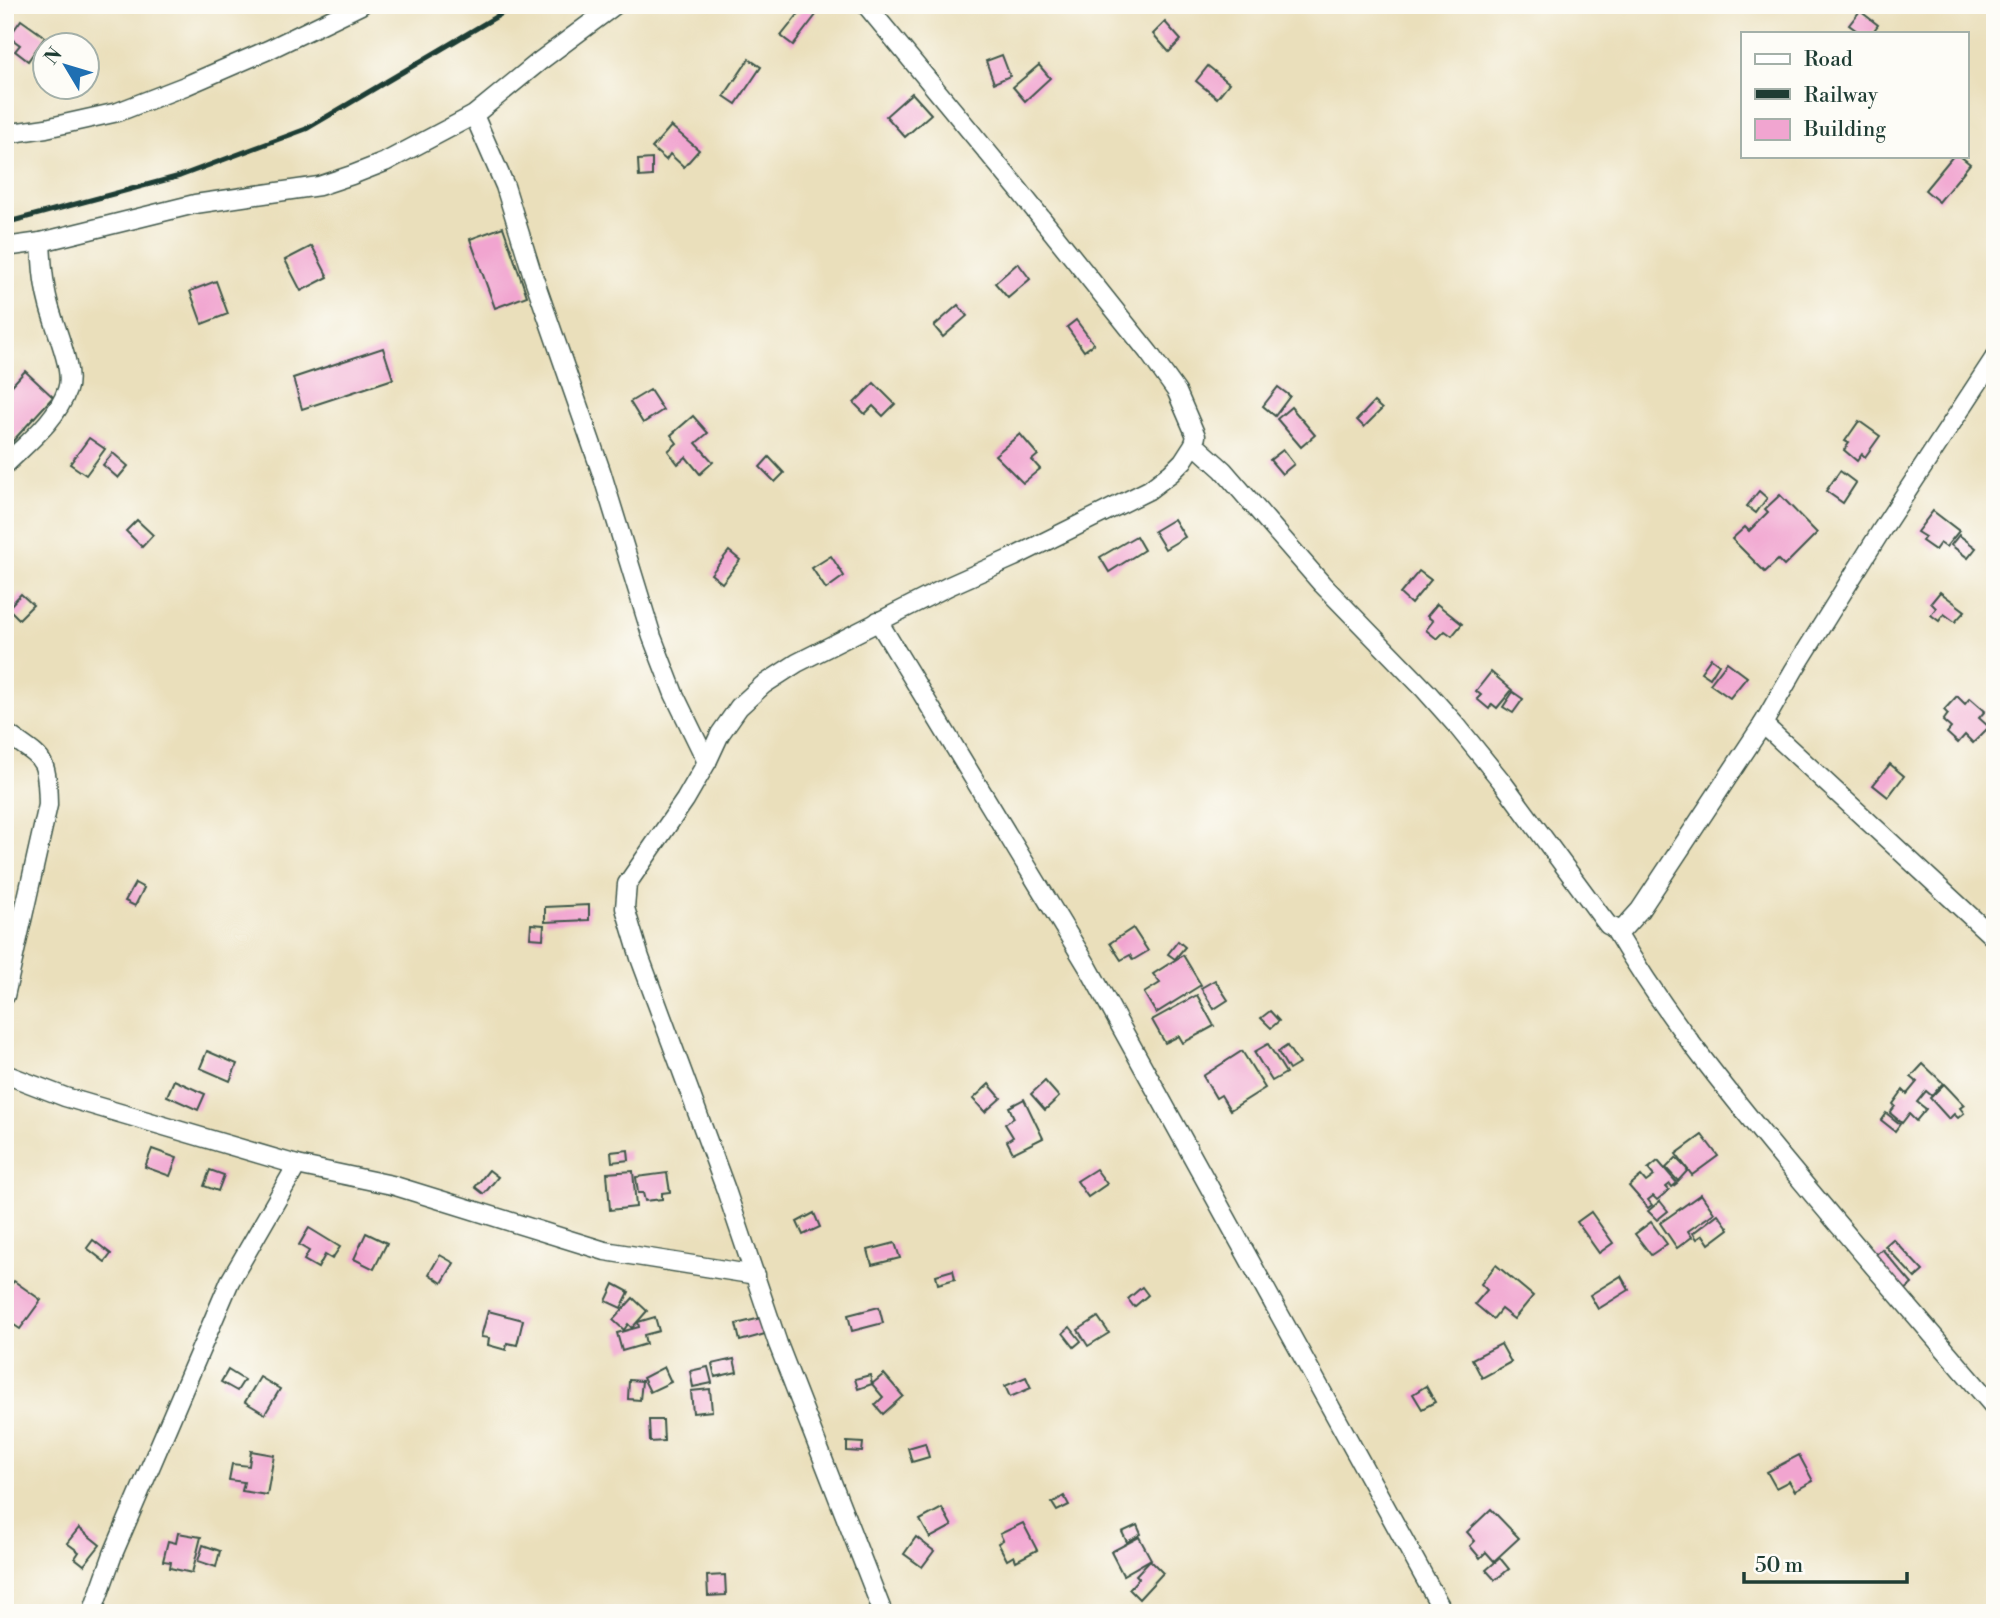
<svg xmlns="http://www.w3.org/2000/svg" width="2000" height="1618" viewBox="0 0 2000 1618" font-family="'Libre Bodoni',serif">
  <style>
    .building { fill: #f1a5d0 }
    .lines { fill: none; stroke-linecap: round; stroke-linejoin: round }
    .minor-casing { stroke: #3d5548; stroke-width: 21 }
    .minor { stroke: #fff; stroke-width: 18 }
    .rail { stroke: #1f3d34; stroke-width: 5 }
  </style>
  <rect width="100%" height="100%" fill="#fdfcf7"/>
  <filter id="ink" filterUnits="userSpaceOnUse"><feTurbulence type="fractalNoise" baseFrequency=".0143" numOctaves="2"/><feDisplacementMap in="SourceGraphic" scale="14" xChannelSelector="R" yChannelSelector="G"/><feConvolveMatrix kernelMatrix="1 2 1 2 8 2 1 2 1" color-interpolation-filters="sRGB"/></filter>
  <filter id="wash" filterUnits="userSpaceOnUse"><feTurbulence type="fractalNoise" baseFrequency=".00686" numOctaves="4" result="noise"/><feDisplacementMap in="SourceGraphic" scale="28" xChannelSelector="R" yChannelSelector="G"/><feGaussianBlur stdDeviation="1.57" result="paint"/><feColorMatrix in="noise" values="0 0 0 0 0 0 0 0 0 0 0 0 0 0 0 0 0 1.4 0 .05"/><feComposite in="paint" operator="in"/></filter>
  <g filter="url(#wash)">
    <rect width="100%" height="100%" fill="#eadfbb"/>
    <g id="blocks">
      <g class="building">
        <path d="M805,6L816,15L793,45L781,36Z"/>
        <path d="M1860,11L1878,25L1872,33H1860L1849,25Z"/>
        <path d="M21,20L45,37L28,61L15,51L20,45L9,37Z"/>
        <path d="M1165,22L1181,40L1169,52L1153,34Z"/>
        <path d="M1002,55L1010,76L994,83L986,61Z"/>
        <path d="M749,59L761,67L736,104L724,96Z"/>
        <path d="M1039,65L1050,78L1025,101L1013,87Z"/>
        <path d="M1208,66L1229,83L1217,98L1196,81Z"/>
        <path d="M912,93L931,114L905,137L886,116Z"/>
        <path d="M671,126L699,150L684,167L670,154L666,160L652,148Z"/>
        <path d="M1953,156H1960L1970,164L1939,202L1925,190Z"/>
        <path d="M652,159V176L639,177L638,160Z"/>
        <path d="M503,227L527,296L495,308L470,239Z"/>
        <path d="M312,246L328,277L301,291L285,260Z"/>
        <path d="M1018,263L1030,279L1008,298L995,283Z"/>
        <path d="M216,281L228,314L202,324L190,291Z"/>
        <path d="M958,305L967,316L943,337L934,326Z"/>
        <path d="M1076,320L1094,344L1084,351L1067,327Z"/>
        <path d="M383,348L393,379L302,409L293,378Z"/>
        <path d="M25,371L53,397L11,443L5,438V393Z"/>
        <path d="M874,383L895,404L883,416L873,406L865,414L854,403Z"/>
        <path d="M1278,387L1290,396L1275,416L1263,406Z"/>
        <path d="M650,390L663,410L643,423L630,402Z"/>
        <path d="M1374,402L1382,409L1364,427L1357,420Z"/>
        <path d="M1291,407L1315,435L1301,447L1277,419Z"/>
        <path d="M693,416L708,433L696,443L713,462L700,474L686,457L678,464L668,451L677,443L671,435Z"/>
        <path d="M1859,421L1880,436L1865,457L1862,454L1857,461L1844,450L1849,443L1845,441Z"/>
        <path d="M1020,434L1038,455L1032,460L1040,469L1023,483L995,455Z"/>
        <path d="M89,438L105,449L86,475L70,464Z"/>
        <path d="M1283,450L1294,464L1282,474L1270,460Z"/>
        <path d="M113,453L128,466L118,478L103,465Z"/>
        <path d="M769,457L784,473L775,482L760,467Z"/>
        <path d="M1840,471L1856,483L1843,503L1826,491Z"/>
        <path d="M1759,491L1767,498L1756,513L1747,506Z"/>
        <path d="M1780,495L1817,533L1784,566L1778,560L1765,572L1732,539L1745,527L1749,531L1768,512L1765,509Z"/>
        <path d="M1933,511L1959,531L1946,547L1940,543L1935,550L1922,541L1925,537L1917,532Z"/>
        <path d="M1174,519L1185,537L1165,549L1154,531Z"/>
        <path d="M137,520L153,535L142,547L126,531Z"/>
        <path d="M1959,535L1976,548L1968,558L1951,545Z"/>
        <path d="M1136,536L1144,550L1109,572L1100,557Z"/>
        <path d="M729,551L740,560L722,583L711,574Z"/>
        <path d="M831,556L844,576L826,589L812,568Z"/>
        <path d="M1419,571L1431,580L1411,604L1400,594Z"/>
        <path d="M1940,592L1965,611L1955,622L1944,614L1939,621L1931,615L1936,608L1931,603Z"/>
        <path d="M21,594L33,605L19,619L8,608Z"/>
        <path d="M1437,604L1462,624L1452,636L1445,631L1437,639L1426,630L1433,621L1427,616Z"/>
        <path d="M1711,658L1719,664L1710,678L1701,672Z"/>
        <path d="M1727,662L1747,677L1730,698L1710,684Z"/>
        <path d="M1491,672L1512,690L1497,708L1492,704L1489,709L1477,699L1481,695L1476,691Z"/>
        <path d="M1513,692L1523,699L1513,713L1503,707Z"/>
        <path d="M1957,696L1965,704L1970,698L1985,711L1979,718L1989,727L1973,743L1965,735L1958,743L1947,733L1951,728L1943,721L1948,714L1944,710Z"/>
        <path d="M1890,764L1904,776L1888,797L1873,785Z"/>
        <path d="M135,883L144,888L135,906L125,901Z"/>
        <path d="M589,905V920L545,922V907Z"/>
        <path d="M531,924L544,925L543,939L530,938Z"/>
        <path d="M1133,928L1148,951L1133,960L1130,955L1121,960L1110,943Z"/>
        <path d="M1178,941L1185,947L1175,959L1168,954Z"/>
        <path d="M1183,955L1201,985L1156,1013L1144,993L1160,983L1153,974Z"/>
        <path d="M1215,980L1228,1000L1214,1009L1201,988Z"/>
        <path d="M1197,995L1214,1026L1183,1043L1179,1036L1165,1043L1152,1020Z"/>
        <path d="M1270,1011L1279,1021L1271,1028L1261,1018Z"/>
        <path d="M1268,1044L1286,1073L1272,1081L1254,1052Z"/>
        <path d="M1287,1046L1299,1064L1289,1070L1278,1052Z"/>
        <path d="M207,1051L237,1064L230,1081L200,1068Z"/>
        <path d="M1242,1051L1265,1088L1230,1110L1221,1095L1216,1098L1203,1076Z"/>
        <path d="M1923,1064L1943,1083L1932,1096L1926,1091L1917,1102L1926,1109L1916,1121L1909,1114L1902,1123L1890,1113L1895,1106L1893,1104L1903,1090L1907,1094L1917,1082L1911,1077Z"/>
        <path d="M174,1080L205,1094L198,1110L167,1096Z"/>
        <path d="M1045,1081L1059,1097L1045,1110L1031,1094Z"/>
        <path d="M989,1084L1001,1098L985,1112L973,1099Z"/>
        <path d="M1944,1084L1964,1105L1960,1108L1964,1113L1958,1118L1954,1114L1949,1119L1930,1098Z"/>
        <path d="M1024,1099L1043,1138L1013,1153L1007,1141L1013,1137L1005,1124L1014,1118L1009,1107Z"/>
        <path d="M1886,1113L1900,1124L1895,1131L1881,1120Z"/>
        <path d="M1702,1135L1718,1156L1692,1175L1676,1154Z"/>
        <path d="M152,1149L177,1158L170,1176L145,1167Z"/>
        <path d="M628,1150L629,1160L612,1162L611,1152Z"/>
        <path d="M1676,1158L1688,1170L1678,1181L1666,1168Z"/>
        <path d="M1658,1161L1677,1183L1672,1187L1670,1184L1666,1187L1669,1190L1657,1200L1653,1196L1648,1200L1652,1205L1648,1208L1629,1186L1641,1176L1646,1182L1654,1176L1648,1169Z"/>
        <path d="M1096,1169L1107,1184L1088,1197L1077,1181Z"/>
        <path d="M210,1170L224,1175L218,1191L204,1186Z"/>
        <path d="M489,1170L498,1177L484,1194L475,1187Z"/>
        <path d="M633,1171L636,1207L610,1210L607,1173Z"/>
        <path d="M667,1173L670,1192L662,1193V1199L645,1201L643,1193H638L636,1177Z"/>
        <path d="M1701,1194L1714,1213L1688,1231L1692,1237L1677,1248L1660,1223Z"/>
        <path d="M1660,1201L1668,1211L1657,1220L1648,1211Z"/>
        <path d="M1591,1212L1613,1243L1599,1253L1577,1222Z"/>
        <path d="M814,1213L820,1227L803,1235L797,1222Z"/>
        <path d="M1718,1214L1729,1229L1709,1244L1703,1235L1697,1239L1693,1233Z"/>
        <path d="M1651,1222L1667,1244L1651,1255L1635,1234Z"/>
        <path d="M309,1228L340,1247L332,1259L325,1255L318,1268L304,1260L309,1251L299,1245Z"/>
        <path d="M366,1233L387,1243L374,1269L354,1259Z"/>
        <path d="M1893,1239L1923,1271L1915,1278L1885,1246Z"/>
        <path d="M93,1240L111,1254L105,1262L87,1248Z"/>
        <path d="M895,1243L900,1258L872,1265L868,1250Z"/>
        <path d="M1882,1249L1912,1284L1903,1292L1873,1257Z"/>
        <path d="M440,1255L454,1263L442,1283L429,1274Z"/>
        <path d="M1496,1265L1533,1296L1514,1319L1501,1309L1493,1319L1475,1304L1487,1290L1481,1284Z"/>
        <path d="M953,1270L955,1279L938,1284L936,1275Z"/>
        <path d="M1621,1276L1629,1290L1598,1309L1590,1295Z"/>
        <path d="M14,1281L41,1300L20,1329L5,1319V1292Z"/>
        <path d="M614,1284L629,1292L621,1308L606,1301Z"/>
        <path d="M1142,1287L1148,1295L1134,1307L1128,1299Z"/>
        <path d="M633,1298L647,1311L632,1328L628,1324L624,1330L613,1320Z"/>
        <path d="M879,1307L883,1323L852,1331L848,1315Z"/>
        <path d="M488,1311L523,1320L517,1345L507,1343L506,1350L488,1345L489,1338L481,1337Z"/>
        <path d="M655,1317L659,1331L644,1335L646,1344L622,1351L617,1333L639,1327L638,1322Z"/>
        <path d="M1098,1317L1109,1333L1088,1346L1078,1330Z"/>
        <path d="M761,1318L765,1334L740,1341L736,1324Z"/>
        <path d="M1070,1327L1081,1341L1074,1347L1063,1333Z"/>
        <path d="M1501,1344L1511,1362L1482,1378L1472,1359Z"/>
        <path d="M734,1359L737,1372L715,1377L712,1364Z"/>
        <path d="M664,1367L671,1382L650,1392L643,1378Z"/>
        <path d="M708,1367L712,1383L693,1387L690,1371Z"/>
        <path d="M228,1370L244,1380L237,1391L221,1382Z"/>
        <path d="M884,1374L903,1396L883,1414L875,1405L883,1397L872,1384L858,1389L855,1379L870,1375L872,1384Z"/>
        <path d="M260,1377L280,1389L265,1414L245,1402Z"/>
        <path d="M1026,1377L1031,1388L1010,1397L1005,1386Z"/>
        <path d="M629,1380L642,1381L640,1400L628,1399Z"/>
        <path d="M1426,1386L1435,1402L1422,1409L1413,1394Z"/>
        <path d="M710,1389L712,1411L693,1413L691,1391Z"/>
        <path d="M649,1420H663L664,1441L650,1442Z"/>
        <path d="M847,1442L863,1443L862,1452L847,1451Z"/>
        <path d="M925,1443L929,1457L912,1462L908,1448Z"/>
        <path d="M251,1451L274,1455L267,1495L242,1491L244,1482L229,1480L232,1464L249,1466Z"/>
        <path d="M1799,1455L1813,1481L1795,1491L1789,1481L1776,1488L1767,1472Z"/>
        <path d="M1064,1496L1069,1505L1057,1511L1052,1503Z"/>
        <path d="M942,1508L952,1526L930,1538L920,1520Z"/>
        <path d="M1491,1509L1519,1538L1494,1561L1486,1552L1480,1558L1470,1546L1475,1541L1467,1532Z"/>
        <path d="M1023,1523L1037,1550L1016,1561L1014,1556L1007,1560L998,1543L1003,1540L1000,1534Z"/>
        <path d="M1137,1525L1141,1534L1127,1542L1122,1532Z"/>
        <path d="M79,1528L100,1545L84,1565L75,1558L79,1552L67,1543Z"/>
        <path d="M178,1533L201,1537L192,1573L170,1568L171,1562L163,1561L168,1541L176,1543Z"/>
        <path d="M916,1537L934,1551L922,1567L904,1554Z"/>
        <path d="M1139,1537L1151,1559L1123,1575L1111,1552Z"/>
        <path d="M203,1545L220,1551L216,1567L198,1561Z"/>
        <path d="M1500,1558L1509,1569L1495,1580L1486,1570Z"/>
        <path d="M1150,1560L1163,1573L1139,1599L1129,1589L1139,1578L1136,1575Z"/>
        <path d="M725,1575L726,1595L708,1596L707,1576Z"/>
      </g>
    </g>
  </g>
  <g filter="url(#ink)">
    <use href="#blocks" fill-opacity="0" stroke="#3d5548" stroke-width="2"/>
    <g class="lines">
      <defs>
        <g id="minor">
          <path d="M866,5L1018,189L1149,353L1177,392L1196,436L1194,444L1183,461L1171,473L1149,490L1014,557L949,586L797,663L763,685L739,707L720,734L707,762L685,800L627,884L625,908L640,958L726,1190L778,1344L883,1613"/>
          <path d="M474,115L505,186L532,273L601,471L652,637L674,694L707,762"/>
          <path d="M5,134L46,128L118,112L185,86L268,50L361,5"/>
          <path d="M5,247L41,242L195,204L319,186L352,175L385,162L474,115L540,61L615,5"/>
          <path d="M1995,357L1881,531L1794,670L1763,724L1995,939"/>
          <path d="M1194,444L1223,470L1322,584L1425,690L1457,726L1503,783L1601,916L1608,925L1621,931L1640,910L1763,724"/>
          <path d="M5,465C27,443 57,420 67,390C75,369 53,325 48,301C43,282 42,262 41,242"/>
          <path d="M878,621L1088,967L1444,1613"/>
          <path d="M5,732C44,761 47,754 48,805L5,996"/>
          <path d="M1615,930C1660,1006 1715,1076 1771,1144C1844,1233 1920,1320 1995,1408"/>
          <path d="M5,1074L65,1097L297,1165L392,1185L605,1251L756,1275"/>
          <path d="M92,1613L113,1554L230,1281L297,1165"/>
        </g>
      </defs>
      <use href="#minor" class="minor-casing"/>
      <use href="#minor" class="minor"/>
      <path class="rail" d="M5,223L180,176L306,129L516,5"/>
    </g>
  </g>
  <rect width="2000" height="1618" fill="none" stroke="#fdfcf7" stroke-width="28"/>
  <rect x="1741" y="32" width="228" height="126" fill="#fdfcf7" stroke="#a4b0a9" stroke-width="2"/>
  <rect x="1755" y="54" width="35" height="10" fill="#ffffff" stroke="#a4b0a9" stroke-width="2"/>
  <text x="1804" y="66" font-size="21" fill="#1f3d34">Road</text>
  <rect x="1755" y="89" width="35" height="10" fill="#1f3d34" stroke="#a4b0a9" stroke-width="2"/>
  <text x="1804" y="102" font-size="21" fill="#1f3d34">Railway</text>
  <rect x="1755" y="119" width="35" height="21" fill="#f1a5d0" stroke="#a4b0a9" stroke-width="2"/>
  <text x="1804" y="136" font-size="21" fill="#1f3d34">Building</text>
  <g transform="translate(66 66) rotate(308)"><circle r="33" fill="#fdfcf7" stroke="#a4b0a9" stroke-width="2"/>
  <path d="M0-5L12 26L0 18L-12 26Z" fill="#1f6fb2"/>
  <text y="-10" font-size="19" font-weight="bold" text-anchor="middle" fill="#1f3d34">N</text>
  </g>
  <path d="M1744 1572v10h163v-10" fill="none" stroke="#1f3d34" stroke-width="3.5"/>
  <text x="1755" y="1572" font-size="21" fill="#1f3d34" stroke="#fdfcf7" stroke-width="5" paint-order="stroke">50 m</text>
</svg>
